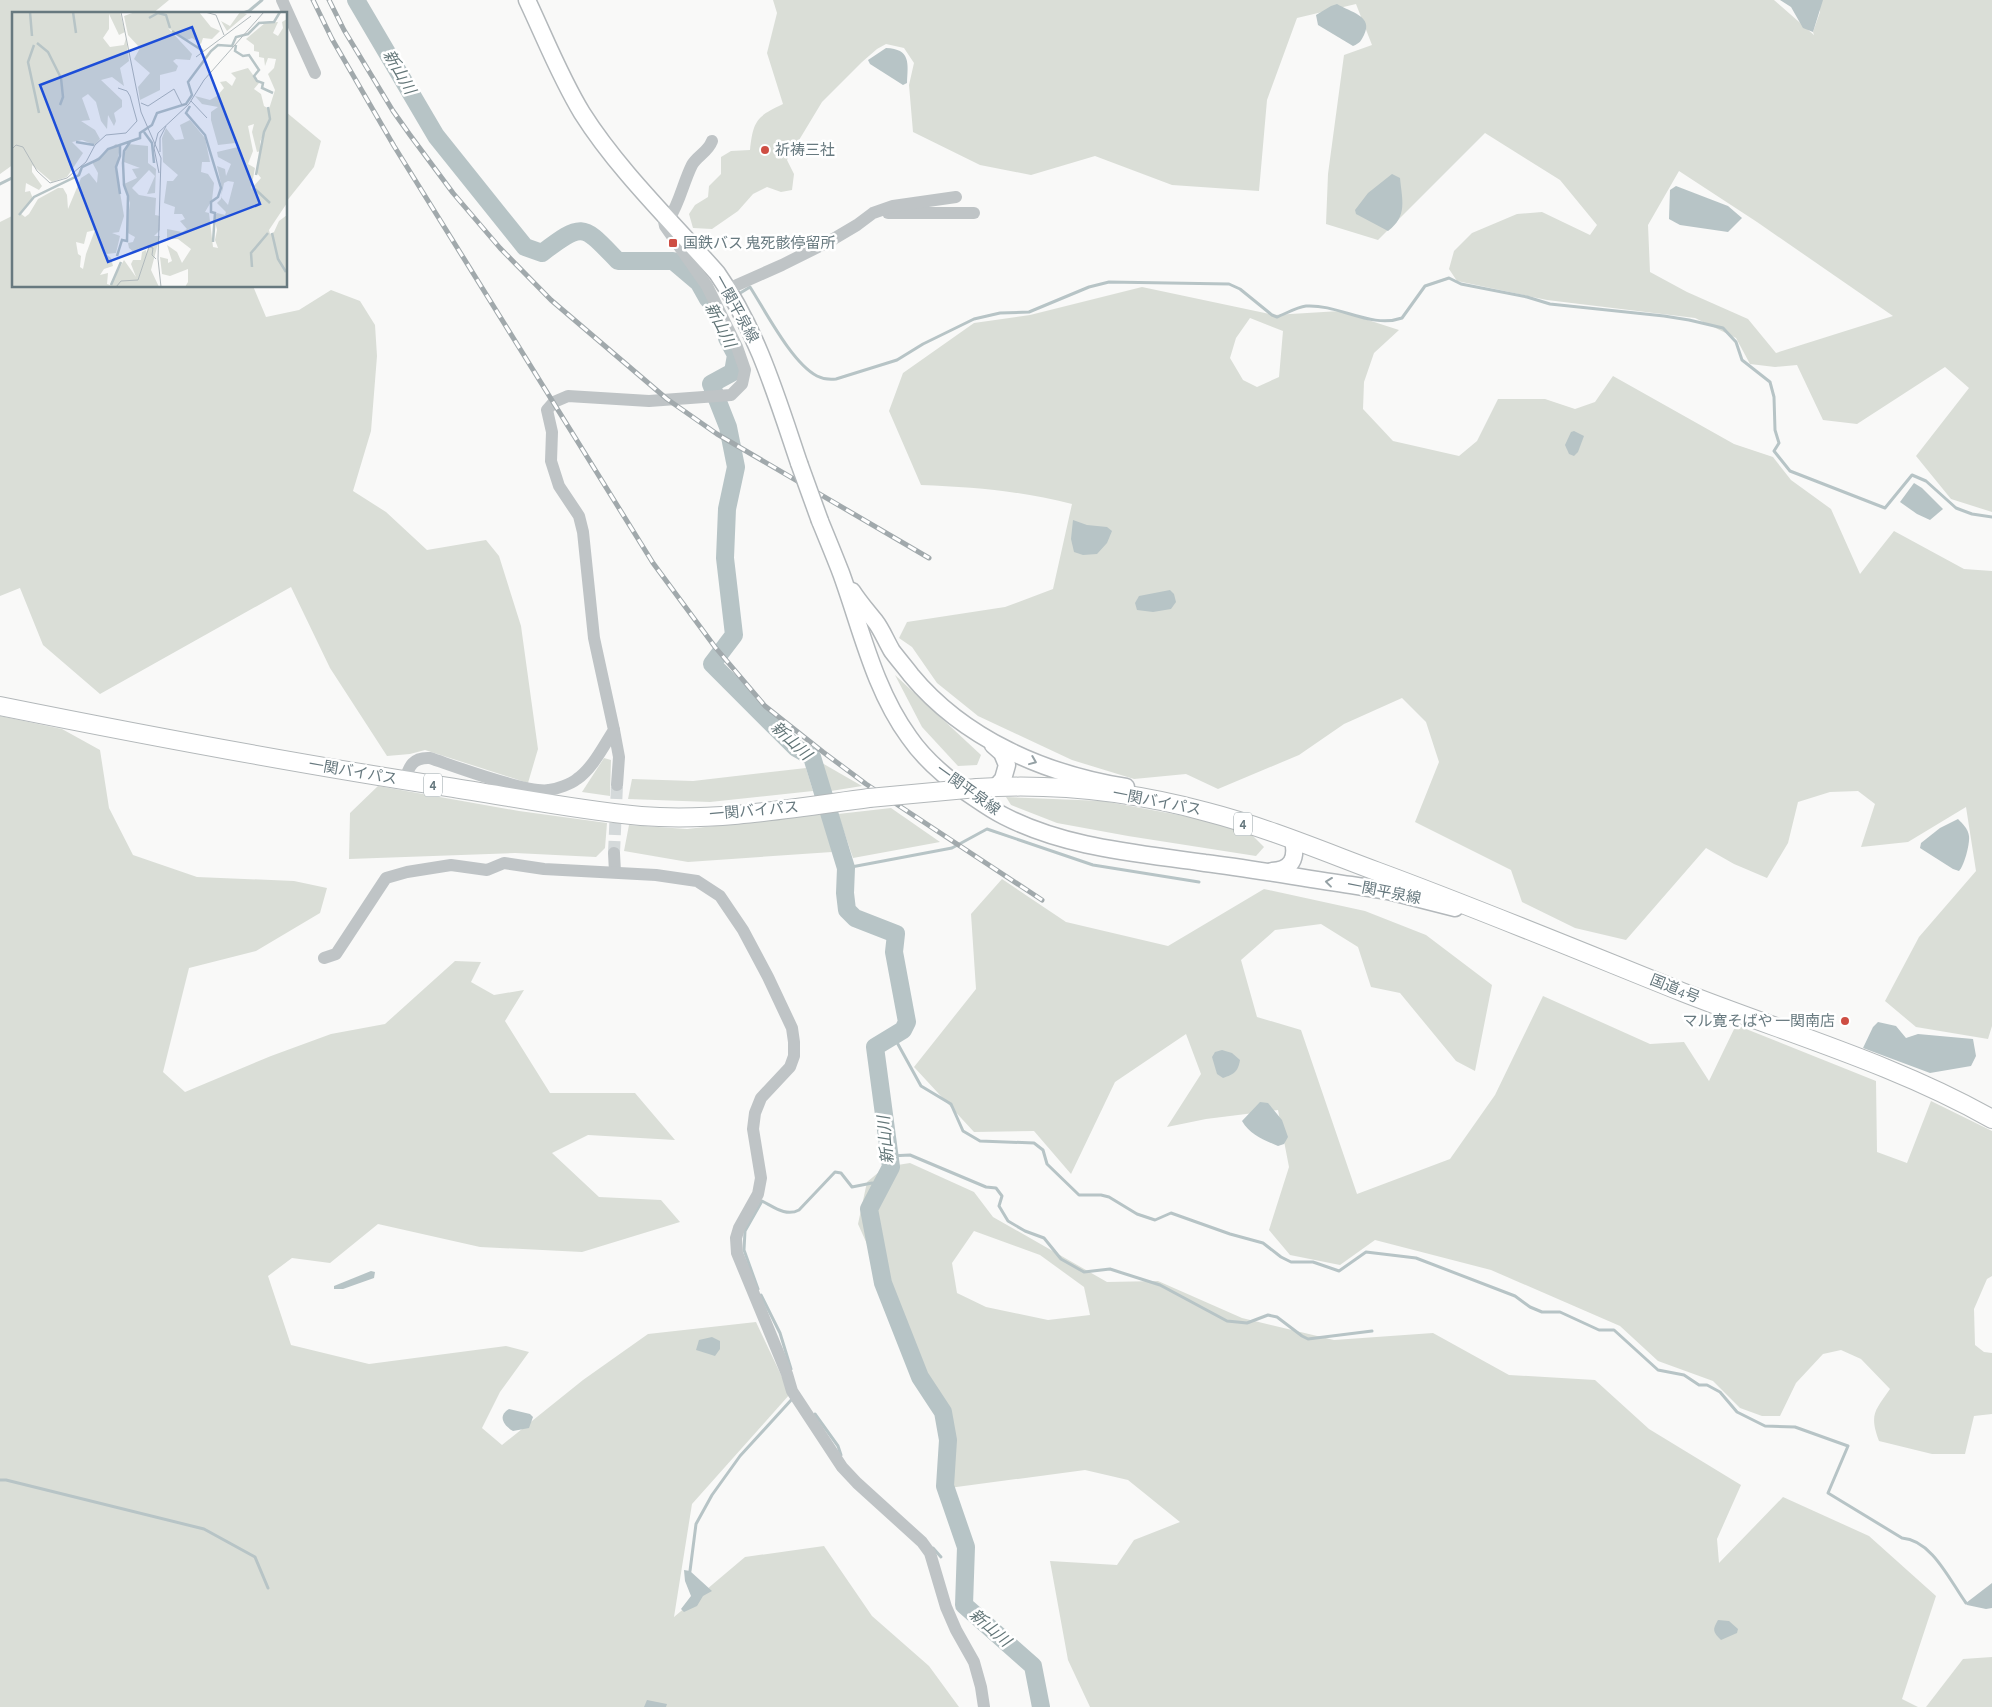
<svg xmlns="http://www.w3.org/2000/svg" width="1992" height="1707" viewBox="0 0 1992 1707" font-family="'Alegreya Sans','Noto Sans JP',sans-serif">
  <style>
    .green { fill: #daded7; fill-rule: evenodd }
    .water { fill: #b7c4c6 }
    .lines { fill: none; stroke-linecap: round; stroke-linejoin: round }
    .stream { stroke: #b7c4c6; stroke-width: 3 }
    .river { stroke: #b7c4c6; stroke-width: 18 }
    .minor-tunnel { stroke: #d4d9da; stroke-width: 12; stroke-dasharray: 12 6; stroke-linecap: butt }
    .major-casing { stroke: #b3b8bb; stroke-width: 19 }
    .highway-casing { stroke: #b3b8ba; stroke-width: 20 }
    .minor { stroke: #bfc4c6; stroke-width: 12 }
    .major { stroke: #fff; stroke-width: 16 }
    .highway { stroke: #fff; stroke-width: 18 }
    .rail-casing { stroke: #a1a9ac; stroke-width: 5 }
    .rail { stroke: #fff; stroke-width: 3; stroke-dasharray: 9; stroke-linecap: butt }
    .major-bridge-casing { stroke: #b3b8bb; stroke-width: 19; stroke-linecap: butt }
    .highway-bridge-casing { stroke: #b3b8ba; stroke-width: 20; stroke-linecap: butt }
    .major-bridge { stroke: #fff; stroke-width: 16 }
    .highway-bridge { stroke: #fff; stroke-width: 18 }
    .oneway { stroke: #95a1a5 }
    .poi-dot { fill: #ce4e43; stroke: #fff; stroke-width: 2 }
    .labels { text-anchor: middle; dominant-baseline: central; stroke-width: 5; stroke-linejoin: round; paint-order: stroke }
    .shield { fill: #fff; stroke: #95a1a5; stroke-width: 1 }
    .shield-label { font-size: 14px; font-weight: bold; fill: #67797f }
    .poi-label { font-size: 15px; fill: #67797f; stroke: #fff; text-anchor: start }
    .street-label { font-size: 15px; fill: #67797f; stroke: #fff }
    .water-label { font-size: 16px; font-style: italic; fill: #637678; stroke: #fff }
    .inset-river { fill: none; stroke: #b7c4c6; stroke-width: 2.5 }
    .inset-road { fill: none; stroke: #b2babd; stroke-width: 1 }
    .view { fill: #1d4ed8; fill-opacity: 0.15; stroke: #1d4ed8; stroke-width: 2.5 }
    .inset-edge { fill: none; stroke: #67797f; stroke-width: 2.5 }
  </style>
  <rect width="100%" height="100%" fill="#f9f9f8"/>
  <g class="green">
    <path d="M0,0H169L152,14H14V164L0,174Z"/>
    <path d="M773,0H1774L1814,35L1813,32L1820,12L1819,0H1992V512L1951,499L1916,456L1969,388L1945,367L1857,424L1823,420L1797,365L1775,367L1750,364L1736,338L1695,318L1547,300L1457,281L1449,269L1454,251L1472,233L1517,214L1542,212L1590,235L1597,225L1560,180L1485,133L1378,240L1326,224L1328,174L1344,55L1372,45L1356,4L1297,18L1267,100L1259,191L1172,185L1095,156L1031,175L980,165L913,132L909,85L914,63L904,48L886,44L877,49L862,62L822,102L787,160L794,174L792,190L781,192L767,187L753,194L738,211L712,229L693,228L689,214L695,205L708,197L709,186L721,174V157L731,151L750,150C753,121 757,116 783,104L767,53L777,13ZM1679,171L1757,222L1893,316L1776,353L1748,319L1687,292L1650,272L1648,225Z"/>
    <path d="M286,112L321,141L314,167L286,202Z"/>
    <path d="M14,215V286H253L266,317L299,310L331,290L360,301L375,325L377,356L371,431L353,491L386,512L427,550L486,540L499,556L521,626L538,749L528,783L425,750L410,754L387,756L330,668L291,587L100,694L43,645L20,588L0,596V222Z"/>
    <path d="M1142,287L1274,315L1340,311L1399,330L1374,353L1364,382L1363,409L1393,441L1459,456L1477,441L1498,399H1545L1575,409L1595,402L1613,376L1734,444L1773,457L1791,480L1831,509L1860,574L1894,531L1964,569L1992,571V1026L1988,1039L1916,1027L1885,1001L1919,937L1976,871L1966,807L1908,842L1861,847L1875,804L1858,791L1830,792L1798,802L1788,843L1767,878L1734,864L1706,848L1626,940L1575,928L1522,902L1511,870L1415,822L1439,762L1426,722L1402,698L1344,724L1299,755L1218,789L1186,774L1134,779L1072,760L978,716L937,683L912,647L899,638L907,622L1005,607L1053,589L1072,504C1020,491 975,487 921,485L889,411L903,373L974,323L1030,315ZM1250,318L1283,331L1279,377L1257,387L1243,380L1230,358L1236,338Z"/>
    <path d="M895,675L981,755L977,765L958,766L922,727Z"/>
    <path d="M0,716L62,729L100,750L109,808L133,855L197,877L294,881L327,888L320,913L256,951L189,968L163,1072L185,1092L271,1056L331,1034L385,1024L455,961L481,962L471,982L494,995L524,990L505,1021L550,1093H635L675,1140L588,1135L552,1153L599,1197L661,1200L680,1222L582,1252L480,1247L378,1224L330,1263L292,1258L268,1276L291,1345L369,1364L506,1346L529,1352L500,1392L482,1428L502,1445L583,1380L648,1334L756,1322L790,1394L692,1504L674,1617L745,1557L824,1546L872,1616L929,1666L959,1707H0Z"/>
    <path d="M604,758L611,760L610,796L582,792Z"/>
    <path d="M822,763L862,786L831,791Z"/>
    <path d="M806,768L813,791L710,802L628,799L632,779L693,781Z"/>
    <path d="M378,786L519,811L607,823L605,848L596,857L515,853L349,859L350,813Z"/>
    <path d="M1006,797L1103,801L1195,818L1251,834L1264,847L1256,856L1128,836L1057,823L1011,805Z"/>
    <path d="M891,808L940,842L853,858L838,814Z"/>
    <path d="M824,814L832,852L688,862L624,851L629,825L687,829Z"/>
    <path d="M1002,879L1066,922L1168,946L1264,889L1365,911L1426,935L1492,985L1475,1071L1456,1061L1400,993L1371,987L1358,947L1321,924L1275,930L1241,960L1257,1017L1301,1030L1357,1194L1450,1159L1495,1095L1543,996L1650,1044L1684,1042L1709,1081L1736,1025L1876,1081L1877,1152L1907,1163L1931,1101L1992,1131V1276L1987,1279L1974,1309L1975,1345L1984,1352L1992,1353V1414L1974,1416L1965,1454H1932L1879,1441C1869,1414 1875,1411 1890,1389L1861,1359L1841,1350L1823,1354L1796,1383L1780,1416H1762L1740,1408L1713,1381L1658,1361L1620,1326L1491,1270L1375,1240L1340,1265L1290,1255L1269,1230L1289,1167L1278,1110L1206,1119L1167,1127L1201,1074L1186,1034L1115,1082L1071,1174L1034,1131L974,1132L914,1067L976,989L971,914Z"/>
    <path d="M910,1163L974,1192L993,1217L1107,1282L1158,1281L1242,1318L1334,1340L1433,1333L1509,1375L1595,1380L1649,1429L1741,1485L1717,1539L1719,1563L1783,1497L1869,1536L1936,1596L1902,1699L1918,1707H1090L1068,1660L1050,1561L1117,1565L1134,1540L1180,1522L1128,1480L1085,1470L949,1488L951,1423L918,1379L888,1284L871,1253L858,1224L867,1182L885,1167ZM974,1231L1040,1255L1084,1287L1090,1315L1048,1320L986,1307L957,1293L952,1263Z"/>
    <path d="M1992,1657V1707H1926L1963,1659Z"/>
  </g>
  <g class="water">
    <path d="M1780,0H1823L1813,32L1803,28L1791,7Z"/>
    <path d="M1337,4C1350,12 1374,16 1364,35C1361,41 1360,43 1353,46L1318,25L1316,15L1331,6Z"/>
    <path d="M886,48C911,49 908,63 907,83L903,85L870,64L868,60Z"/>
    <path d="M1392,174L1400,178C1402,200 1408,216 1388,231L1356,214L1355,210L1368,193Z"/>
    <path d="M1676,186L1728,206L1742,218L1728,232L1680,225L1669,219L1670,190Z"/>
    <path d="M1574,431L1584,436L1578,452L1574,456L1569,454L1565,445L1571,432Z"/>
    <path d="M1914,483L1922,488L1943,509L1930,520L1917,514L1900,502Z"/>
    <path d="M1073,520L1087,525L1107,527L1112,531L1107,543L1097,554L1083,555L1074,552L1071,539Z"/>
    <path d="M1170,590L1174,594L1176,602L1171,609L1153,612L1137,610L1135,603L1139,596Z"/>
    <path d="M1958,819C1963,824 1968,829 1969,836C1970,844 1964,866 1959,871L1953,869L1920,848L1921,843L1940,828Z"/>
    <path d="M1878,1022L1896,1026L1906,1038L1918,1034L1973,1039L1976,1056L1971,1066L1930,1073L1863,1048L1873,1027Z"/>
    <path d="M1222,1050L1232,1053L1240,1060C1238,1072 1234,1074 1223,1078L1217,1074L1212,1057L1215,1052Z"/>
    <path d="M1260,1102L1268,1103L1282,1120L1288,1137L1284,1144L1278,1146C1264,1140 1250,1135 1242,1121Z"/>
    <path d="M371,1271L375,1272L374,1278L343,1289H334V1286Z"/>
    <path d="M712,1337L720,1341V1349L715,1356L696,1350L699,1340Z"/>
    <path d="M509,1409L530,1414L533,1417L529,1428L513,1431C504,1426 497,1416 509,1409Z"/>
    <path d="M684,1570L690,1571L712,1591L703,1596L697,1606L684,1612L681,1609L691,1596L685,1581Z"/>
    <path d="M1992,1583V1608L1986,1609L1967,1605L1966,1603Z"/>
    <path d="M1718,1620L1729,1621L1738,1629L1737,1633L1721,1640C1713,1632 1712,1630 1718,1620Z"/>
    <path d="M647,1700L667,1704L666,1707H644Z"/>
  </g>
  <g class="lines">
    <g class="stream">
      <path d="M240,14L249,11L262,0"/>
      <path d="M0,184L14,177"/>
      <path d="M737,295L750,287C766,312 792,363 817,376C823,379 829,380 836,379L897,360L923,344L974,319L1000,313L1029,312L1089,287L1109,282L1229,284L1240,289L1272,315L1277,317C1285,314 1297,307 1306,306C1339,304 1371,329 1402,318L1425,286L1449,278L1461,284L1527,297L1550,304L1664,316L1689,320L1723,328L1736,342L1742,360L1770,382L1774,397L1775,430L1779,443L1774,451L1790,471L1885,508L1912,475L1926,481L1956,508L1972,514L1992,517"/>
      <path d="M846,868L952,848L987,829L1093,865L1199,882"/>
      <path d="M894,1037L921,1086L951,1104L963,1131L980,1141L1034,1143L1043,1150L1047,1164L1079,1195H1101L1109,1197L1137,1214L1155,1220L1171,1213L1230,1234L1263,1243L1281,1257L1291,1262H1313L1339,1271L1366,1252L1416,1258L1515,1296L1530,1307L1542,1312H1560L1599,1330H1614L1658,1370L1684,1375L1699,1385H1707L1720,1392L1737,1412L1765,1426L1795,1427L1848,1446L1828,1493L1902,1538C1932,1540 1950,1581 1966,1603"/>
      <path d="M890,1156L910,1155L986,1187L996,1188L1002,1196L999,1206L1008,1221L1025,1231L1044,1238L1061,1259L1084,1272L1110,1269L1160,1285L1227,1321L1247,1323L1268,1315L1277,1317L1302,1336L1308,1339L1372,1331"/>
      <path d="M758,1289L744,1250L745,1231L762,1201C774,1207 786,1217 799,1210L835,1172L841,1173L852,1187L872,1183L881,1186"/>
      <path d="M761,1295L780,1333L791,1369"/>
      <path d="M815,1414L838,1446L841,1455"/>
      <path d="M0,1480H6L204,1529L255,1557L268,1588"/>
      <path d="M933,1548L941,1557"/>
      <path d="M690,1571L696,1524L712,1495L740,1456L793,1398"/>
    </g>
    <g class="river">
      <path d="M356,0L436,136L525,247L542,253C584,221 583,225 618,261H673L699,283L708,299"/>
      <path d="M727,338L736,355L733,372L711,384L728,427L736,467L727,509L725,558L734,635L712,664L796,748L812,757L846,868L845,893L847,910L855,918L896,934L894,952L907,1022L903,1030L875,1047L891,1167L869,1209L883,1283L920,1377L943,1412L948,1440L945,1486L966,1547L964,1605L1033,1666L1041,1707"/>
    </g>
    <path class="minor-tunnel" d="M614,853L617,785"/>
    <defs>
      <g id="major">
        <path d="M527,0C545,38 560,77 582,113C618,170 672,222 717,273C757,330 777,398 799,463"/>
        <path d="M820,521C827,538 834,555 841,573C861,628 874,689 909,737C924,759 944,776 966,792C978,800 990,809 1004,816C1066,848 1137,853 1205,863C1254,869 1302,878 1351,885L1388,891L1455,908"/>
        <path d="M852,591C859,602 867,611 875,621C882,630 886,641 892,651C898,659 905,667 911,675C964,739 1045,774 1126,787"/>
        <path d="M993,745L1002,753L1007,765L1003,779L996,787"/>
        <path d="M1272,871C1292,870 1297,858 1293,840"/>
      </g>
      <g id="highway">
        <path d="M0,706C149,736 298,764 448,787C512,797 576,810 641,816C717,822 794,808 869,798"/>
        <path d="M977,788C1055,783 1133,792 1207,812C1265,827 1320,850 1376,871C1479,909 1580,951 1682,992C1786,1033 1895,1064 1992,1119"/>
      </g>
    </defs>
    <use href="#major" class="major-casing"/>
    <use href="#highway" class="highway-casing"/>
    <g class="minor">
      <path d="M282,0L315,73"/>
      <path d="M888,213H974"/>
      <path d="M669,219C680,202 683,183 692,165C697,156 708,152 712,141"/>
      <path d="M728,289L782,265L830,241L857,225L873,213L893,206L956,197"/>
      <path d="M614,730L619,757L617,785"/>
      <path d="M405,780C409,766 413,757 430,758C454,766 528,794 549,790C557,789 571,784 577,779C593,768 604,745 614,730L594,638L583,532L579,516L559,486L551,461L552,432L547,410L554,402L568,396L649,401L731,395L742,384L745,370L737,347L707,286L665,226L664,221"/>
      <path d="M614,853L615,872"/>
      <path d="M324,958L336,954L386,878L407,872L451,865L487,870L504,863L544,869L656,875L697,881L720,896L743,930L768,977L792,1028L794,1042V1056L790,1067L761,1098L755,1113L753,1129L761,1178L758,1194L739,1228L736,1238L737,1253L787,1374L792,1391L842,1467L857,1483L922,1542L930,1553L946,1607L956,1630L974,1662L981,1687L984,1707"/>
    </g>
    <use href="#major" class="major"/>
    <use href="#highway" class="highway"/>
    <defs>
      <g id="rail">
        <path d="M313,0L332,39L394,146L653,563L715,647L765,706L823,752L866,784L1042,900"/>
        <path d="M329,0L344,30L393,111L410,135L453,193L500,248L551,300L667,399L717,434L929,558"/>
      </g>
    </defs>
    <use href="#rail" class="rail-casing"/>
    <use href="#rail" class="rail"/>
    <defs>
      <path id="major-bridge" d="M799,463L820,521"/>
      <path id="highway-bridge" d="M869,798L977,788"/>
    </defs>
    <use href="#major-bridge" class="major-bridge-casing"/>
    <use href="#highway-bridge" class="highway-bridge-casing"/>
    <use href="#major-bridge" class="major-bridge"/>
    <use href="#highway-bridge" class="highway-bridge"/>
  </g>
  <defs><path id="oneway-chevron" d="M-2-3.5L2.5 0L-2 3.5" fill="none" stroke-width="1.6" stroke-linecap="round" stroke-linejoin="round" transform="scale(1.25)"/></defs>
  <g class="oneway">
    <use href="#oneway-chevron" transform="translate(1033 761) rotate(22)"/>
    <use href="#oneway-chevron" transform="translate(1329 882) rotate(-173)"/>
  </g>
  <g class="poi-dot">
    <circle cx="765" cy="150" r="5"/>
    <rect x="668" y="238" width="10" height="10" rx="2.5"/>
    <circle cx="1845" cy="1021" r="5"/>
  </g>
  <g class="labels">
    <g class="shield">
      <rect x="424" y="773.5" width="18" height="23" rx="4"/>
      <rect x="1234" y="812.5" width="18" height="23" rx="4"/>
    </g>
    <g class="shield-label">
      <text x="433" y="785">4</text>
      <text x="1243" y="824">4</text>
    </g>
    <g class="poi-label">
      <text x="775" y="150">祈祷三社</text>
      <text x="683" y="243">国鉄バス 鬼死骸停留所</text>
      <text x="1835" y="1021" text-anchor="end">マル寛そばや 一関南店</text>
    </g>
    <g class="street-label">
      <text transform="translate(736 309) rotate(61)">一関平泉線</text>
      <text transform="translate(353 772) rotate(10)">一関バイパス</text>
      <text transform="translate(968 790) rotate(36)">一関平泉線</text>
      <text transform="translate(1157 802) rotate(11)">一関バイパス</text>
      <text transform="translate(754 811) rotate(-5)">一関バイパス</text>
      <text transform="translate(1384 892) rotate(11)">一関平泉線</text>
      <text transform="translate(1675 989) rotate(22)">国道4号</text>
    </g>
    <g class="water-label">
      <text transform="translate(399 72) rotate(60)">新山川</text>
      <text transform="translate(720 325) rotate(63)">新山川</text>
      <text transform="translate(791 741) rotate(43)">新山川</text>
      <text transform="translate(886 1140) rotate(-95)">新山川</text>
      <text transform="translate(990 1628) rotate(41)">新山川</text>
    </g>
  </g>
  <g transform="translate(12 12)">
    <rect width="275" height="275" fill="#f9f9f8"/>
    <path d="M0,0H108L113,20L107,23L97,2V17L91,26L98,35L112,33L114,26L117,49L108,56L112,74L100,65L89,68L110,88V95L102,101L104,109L102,114L96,103L95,117L89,109L84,90L76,82L70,86L78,108L69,109L83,118L88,127L83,133L70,128L60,130L71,141L55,165L40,170L20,153V160L30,174L27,178L14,171L13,180L18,179L21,187L8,201L13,205L17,202L26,187L46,176H51L55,183L56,197L69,166L77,161L85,171L86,161L80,150L104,132L108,135L104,157L112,204L107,220L100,221L108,224L104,241L94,242L99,246L101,254L92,257L88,263L96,261L95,272L98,273L112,248L124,265L119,252L121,248H129L130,240L134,238L135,242L136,236L131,235L123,241L117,236L116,231L121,230L123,225L114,220L118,191L112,172L125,166L120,157L128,156L112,150L113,140L116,132L136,134V151L144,157L143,181L135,182L143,164L137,158L120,176L127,183L144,186L143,203L148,204V218L142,224H148L139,258L147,275H0ZM83,218L74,242L71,257L68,255L69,244L66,242L64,230L72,232L75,220ZM123,0H187L199,15L208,19L200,27L191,26L189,32L180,26L175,28L156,16L180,42L178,48L164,47L161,49L166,54L164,59L148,63V78L128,88L126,75L138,61L122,47L128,36L116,23L112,4ZM228,0L235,2L215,19L209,9L218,14ZM275,7V191L257,218L258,222L262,220L267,209L275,203V275H173L176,270V257L158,264L150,262L148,245L156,247V251L160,249L155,233L165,240L170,251L179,237L166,227H155V217L170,220L175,217L168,209L173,207L170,202H162L163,195L152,191L155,169H161L166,163L151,150L150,126L154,116L163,128L172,127L168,113L178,108L193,126L198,150H190L189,160L196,162L202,171L200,188L193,200L197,201L201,235L206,236L203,228L205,218L202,205L205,201L213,203L214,200L205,191L209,187L210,176L205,154L213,157L214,164L219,152L206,145L205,140L226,135L223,131L206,133L199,108V100L206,95L190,92L183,84L198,88L205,84L212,76L208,70L214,69L220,74L224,66L219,61L236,56L247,71L242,77L249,82L252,94L257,97L263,78L256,62L262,56L264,47L256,46L253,54L252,46L247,45V40L242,39V33L234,27L253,11L266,10L261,21L266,24L271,16L270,10ZM242,112L240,120L245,140L249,139L248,130L252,121V124L245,161L249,166L239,177L243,156L236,152L241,139L236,114ZM216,169L222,170L216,193L209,185L212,171Z" fill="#daded7" fill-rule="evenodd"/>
    <path class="inset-river" d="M18,0L20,24M61,0L64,21M137,6L146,1L154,3L158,16M160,19L191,39M25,31L36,40L49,66L51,85L48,93M22,33L16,50L27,101M224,33L223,39L231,44L237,43L247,58L242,64L245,69L251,71L250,76L261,81M178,94L174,101L193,123L209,176L206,185L199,190V200L203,201L201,230M132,120L140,131L142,151M64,130L82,133M108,133V144L104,155L108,182M244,163L252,120L258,107L256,95M243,177L258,191M7,203L22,185L67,163L70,155L87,147L96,137L128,126V121L140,113L145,101L174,92L180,83L176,70L199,39L206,33L220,34L224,25L236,22L247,11L262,10L268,0M260,221L266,247L274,260M105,244L110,228L115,229L116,184L112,173L111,151L112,139L118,130M240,255L239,241L256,221M99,273L109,250"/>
    <path class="inset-road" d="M109,0L129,100L149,146L146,247L149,275M193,0L204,3L212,23M184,45L239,4M179,89L195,106M129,91L136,94L162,77L170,93L175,92M0,137L4,133L11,135L25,159L38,171L55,166L74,150L83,133L94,123L114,121L125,109L118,84L115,79L106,76M148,140V126L154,114M147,161L142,136L146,121L177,92L192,68L252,0M104,275L109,269L126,268L137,235L141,236L140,243L144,247"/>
    <path class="view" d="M180,15L248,192L96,250L28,73Z"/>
    <rect width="275" height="275" class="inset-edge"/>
  </g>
</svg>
